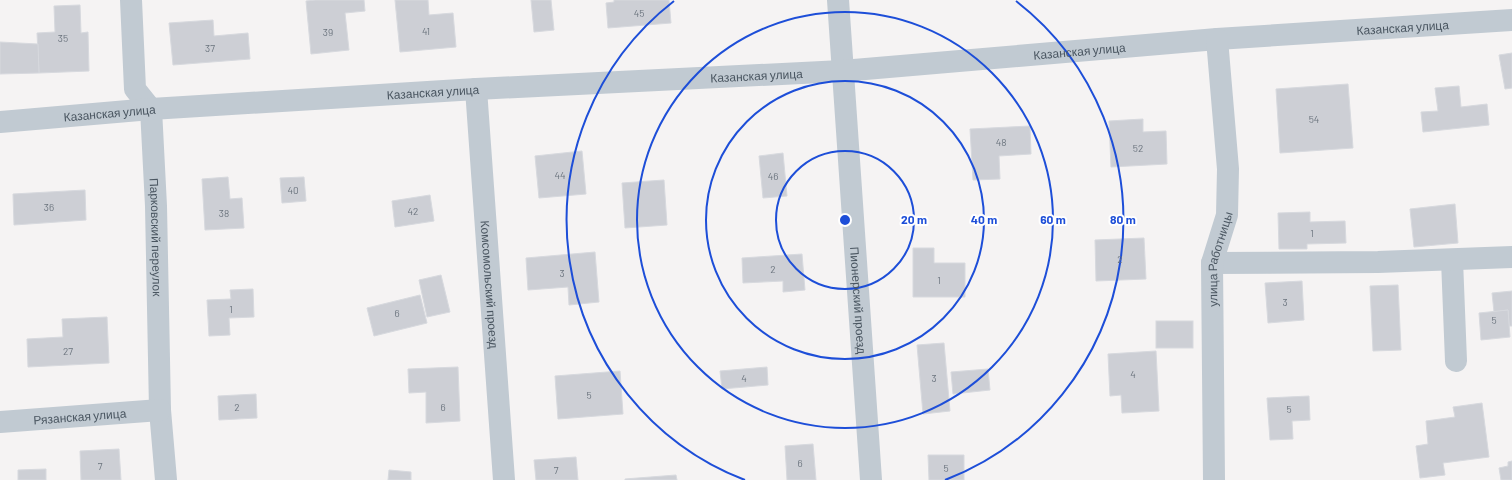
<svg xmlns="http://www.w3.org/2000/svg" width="1512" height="480" viewBox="0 0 1512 480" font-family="Barlow,sans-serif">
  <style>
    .building { fill: #cdcfd5; stroke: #d7d9de }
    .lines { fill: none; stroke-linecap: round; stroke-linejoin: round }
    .minor { stroke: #c1cad2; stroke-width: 22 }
    .ring { fill: none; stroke: #1d4ed8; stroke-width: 2 }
    .labels { text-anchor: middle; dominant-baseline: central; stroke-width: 4; stroke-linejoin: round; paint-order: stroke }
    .number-label { font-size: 10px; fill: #6b747e }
    .street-label { font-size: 12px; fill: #4a5661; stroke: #fff }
    .centre { fill: #1d4ed8; stroke: #fff; stroke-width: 2 }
    .ring-label { font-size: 12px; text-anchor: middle; font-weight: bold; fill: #1d4ed8; stroke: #fff; stroke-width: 4; stroke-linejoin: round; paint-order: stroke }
  </style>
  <rect width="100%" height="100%" fill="#f5f3f3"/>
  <g class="building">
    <path d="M315,0H364L365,11L345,13L349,50L311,54L306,1Z"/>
    <path d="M395,0H428L429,15L453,13L456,47L400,52Z"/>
    <path d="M531,0H551L554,30L534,32Z"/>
    <path d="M614,0H669L671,23L608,28L606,3L614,2Z"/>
    <path d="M80,5L81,33L88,32L89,71L39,73L37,33L55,32L54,6Z"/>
    <path d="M213,20L214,36L248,33L250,59L173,65L169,23Z"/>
    <path d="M0,42L38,44L39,73L0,74Z"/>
    <path d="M1512,53V88L1505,89L1499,55Z"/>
    <path d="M1348,84L1353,148L1280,153L1276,89Z"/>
    <path d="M1459,86L1461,107L1487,104L1489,125L1423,132L1421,112L1438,111L1435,88Z"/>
    <path d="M1143,119V132L1166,131L1167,164L1111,167L1109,121Z"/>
    <path d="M1030,126L1031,154L999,156L1000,179L973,180L970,129Z"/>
    <path d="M582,151L586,194L539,198L535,156Z"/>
    <path d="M783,153L787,196L763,198L759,156Z"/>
    <path d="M228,177L230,199L242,198L244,228L205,230L202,179Z"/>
    <path d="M304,177L306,201L282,203L280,178Z"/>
    <path d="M664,180L667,225L625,228L622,183Z"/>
    <path d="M85,190L86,220L14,225L13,194Z"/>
    <path d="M430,195L434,221L395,227L392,201Z"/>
    <path d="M1455,204L1458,243L1414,247L1410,209Z"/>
    <path d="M1310,212V222L1345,221L1346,243L1307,244V249H1279L1278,213Z"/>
    <path d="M1144,238L1146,279L1096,281L1095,240Z"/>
    <path d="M913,248H934V263H965V297H913Z"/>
    <path d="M595,252L599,302L569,305L568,287L528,290L526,258Z"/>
    <path d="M802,254L805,290L783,292V281L743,283L742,258Z"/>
    <path d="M441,275L450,312L427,317L419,280Z"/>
    <path d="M1302,281L1304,320L1268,323L1265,283Z"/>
    <path d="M1398,285L1401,350L1373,351L1370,286Z"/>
    <path d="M253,289L254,317L229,318L230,335L209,336L207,300L231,299L230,290Z"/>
    <path d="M1512,291V326H1509L1508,310L1494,312L1492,293Z"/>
    <path d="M420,295L427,323L374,336L367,308Z"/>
    <path d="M1508,310L1510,337L1481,340L1479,313Z"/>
    <path d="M107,317L109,363L28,367L27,339L63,337L62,319Z"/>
    <rect x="1156" y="321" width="37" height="27"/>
    <path d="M944,343L950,411L923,414L917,345Z"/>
    <path d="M1156,351L1159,411L1122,413L1121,395L1110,396L1108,354Z"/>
    <path d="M458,367L460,421L426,423V392L409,393L408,369Z"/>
    <path d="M767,367L768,385L722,389L720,371Z"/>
    <path d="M988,369L990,390L953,394L951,372Z"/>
    <path d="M620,371L623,414L558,419L555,376Z"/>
    <path d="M256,394L257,418L219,420L218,396Z"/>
    <path d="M1309,396L1310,420L1292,421L1293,439L1270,440L1267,398Z"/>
    <path d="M1482,403L1489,457L1443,463L1445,475L1420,478L1416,446L1428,444L1426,421L1455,417L1453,407Z"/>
    <path d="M813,444L816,480H787L785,446Z"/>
    <path d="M119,449L121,480H81L80,451Z"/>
    <path d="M928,455H964V480H929Z"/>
    <path d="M576,457L578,480H536L534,460Z"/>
    <path d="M1512,461V480H1501L1499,468L1508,466V462Z"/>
    <path d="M46,469V480H18V470Z"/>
    <path d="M389,470L411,472V480H388Z"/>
    <path d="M676,475L677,480H625V479Z"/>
  </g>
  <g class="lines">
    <g class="minor">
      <path id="s1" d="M131,0L135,89L151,109L156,206L160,410L166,480"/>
      <path id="s2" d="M838,0L871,480"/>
      <path id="s3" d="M476,89L504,480"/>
      <path id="s4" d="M0,122L151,109L476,89L842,71L1217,39L1512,20"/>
      <path d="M1452,260L1456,361"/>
      <path d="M1212,263L1378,262L1512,257"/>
      <path id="s5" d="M0,422L160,410"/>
      <path id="s6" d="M1214,480L1212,263L1227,215L1228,169L1217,39"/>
    </g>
  </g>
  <g class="ring">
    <circle cx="845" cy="220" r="69"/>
    <circle cx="845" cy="220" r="139"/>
    <circle cx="845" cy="220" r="208"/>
    <path d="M745 480A278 278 0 0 1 674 1M1016 1A278 278 0 0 1 945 480"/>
  </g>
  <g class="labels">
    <g class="number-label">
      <text x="639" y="13">45</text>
      <text x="426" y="31">41</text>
      <text x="328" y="32">39</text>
      <text x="63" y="38">35</text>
      <text x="210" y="48">37</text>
      <text x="1314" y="119">54</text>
      <text x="1001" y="142">48</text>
      <text x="1138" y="148">52</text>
      <text x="560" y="175">44</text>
      <text x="773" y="176">46</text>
      <text x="293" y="190">40</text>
      <text x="49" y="207">36</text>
      <text x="413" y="211">42</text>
      <text x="224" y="213">38</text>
      <text x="1312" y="233">1</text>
      <text x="1120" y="259">2</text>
      <text x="773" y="269">2</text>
      <text x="562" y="273">3</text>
      <text x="939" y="280">1</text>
      <text x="1285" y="302">3</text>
      <text x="231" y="309">1</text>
      <text x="397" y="313">6</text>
      <text x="1494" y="320">5</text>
      <text x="68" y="351">27</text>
      <text x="1133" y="374">4</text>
      <text x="744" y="378">4</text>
      <text x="934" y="378">3</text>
      <text x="589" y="395">5</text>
      <text x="237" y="407">2</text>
      <text x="443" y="407">6</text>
      <text x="1289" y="409">5</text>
      <text x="800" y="463">6</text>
      <text x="100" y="466">7</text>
      <text x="946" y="468">5</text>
      <text x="556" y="470">7</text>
    </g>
    <g class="street-label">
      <text stroke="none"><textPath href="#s4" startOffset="1406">Казанская улица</textPath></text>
      <text stroke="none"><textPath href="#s4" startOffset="1082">Казанская улица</textPath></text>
      <text stroke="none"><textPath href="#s4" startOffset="758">Казанская улица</textPath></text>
      <text stroke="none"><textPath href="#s4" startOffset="434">Казанская улица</textPath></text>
      <text stroke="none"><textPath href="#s4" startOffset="110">Казанская улица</textPath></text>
      <text stroke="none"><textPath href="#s1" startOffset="243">Парковский переулок</textPath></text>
      <text stroke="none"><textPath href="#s6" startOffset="222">улица Работницы</textPath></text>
      <text stroke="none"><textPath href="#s3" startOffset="196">Комсомольский проезд</textPath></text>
      <text stroke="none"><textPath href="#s2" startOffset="301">Пионерский проезд</textPath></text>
      <text stroke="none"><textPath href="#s5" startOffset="80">Рязанская улица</textPath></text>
    </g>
  </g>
  <circle cx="845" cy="220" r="6" class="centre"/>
  <g class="ring-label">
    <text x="914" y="224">20 m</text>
    <text x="984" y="224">40 m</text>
    <text x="1053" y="224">60 m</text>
    <text x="1123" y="224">80 m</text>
  </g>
</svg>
